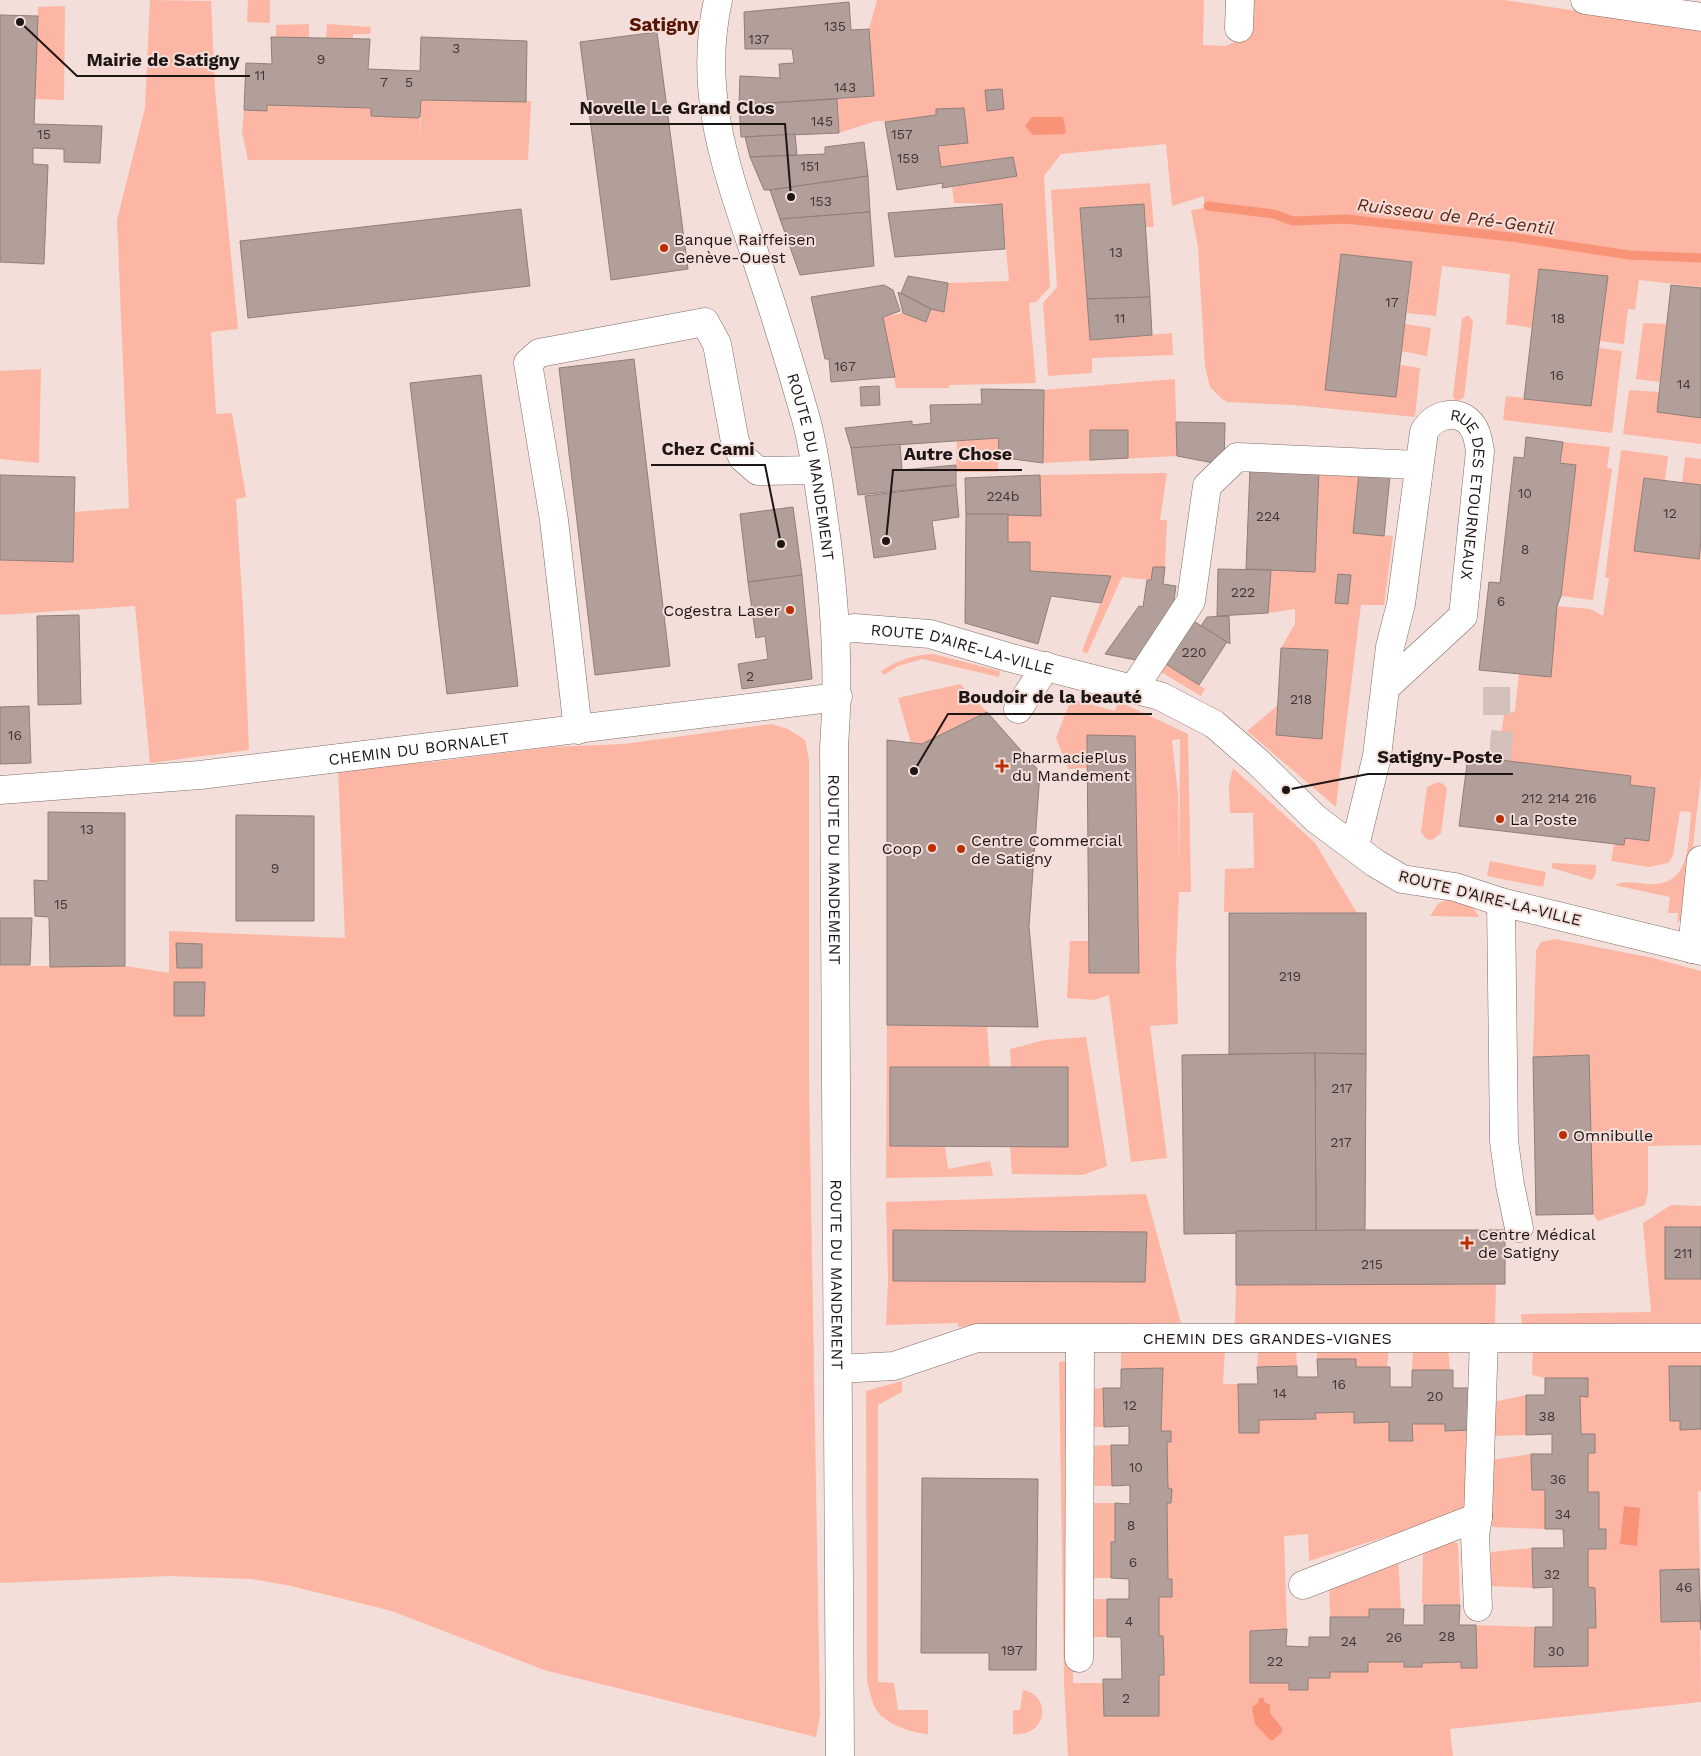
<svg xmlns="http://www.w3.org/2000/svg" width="1701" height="1756" viewBox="0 0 1701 1756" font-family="'Work Sans',sans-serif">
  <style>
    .green { fill: #fcb6a3; fill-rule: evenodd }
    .water { fill: #f89378 }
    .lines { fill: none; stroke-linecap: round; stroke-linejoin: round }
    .stream { stroke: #f89378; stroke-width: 9 }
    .building { fill: #b29f9a; stroke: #917e79 }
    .minor-tunnel { stroke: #d3c0bb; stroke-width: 28; stroke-dasharray: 28 14; stroke-linecap: butt }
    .minor-casing { stroke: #7e6c67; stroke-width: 29 }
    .minor { stroke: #fff; stroke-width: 28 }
    .poi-dot { fill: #b92f00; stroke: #f3ded9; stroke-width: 2 }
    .labels { text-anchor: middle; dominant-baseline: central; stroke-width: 4; stroke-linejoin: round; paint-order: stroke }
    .number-label { font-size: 14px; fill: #423836 }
    .poi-label { font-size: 16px; fill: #1d1614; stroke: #f3ded9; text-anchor: start }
    .street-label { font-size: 16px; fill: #1d1614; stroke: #f3ded9 }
    .water-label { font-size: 18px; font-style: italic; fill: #632414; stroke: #f3ded9 }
    .quarter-label { font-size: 19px; font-weight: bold; fill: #571504; stroke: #f3ded9 }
    .leader { fill: none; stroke: #1d1614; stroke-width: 2 }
    .callout-dot { fill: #1d1614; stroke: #f3ded9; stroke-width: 2 }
    .callout-label { font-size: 18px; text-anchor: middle; font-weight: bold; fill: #1d1614; stroke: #f3ded9; stroke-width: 4; stroke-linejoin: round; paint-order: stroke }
  </style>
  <rect width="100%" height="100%" fill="#f3ded9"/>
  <g class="green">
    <path d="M150,0L211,1L215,90L238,329L211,332L216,414L232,413L246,497L236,499L243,609L249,750L150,763L135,606L0,615V560L73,562L74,512L129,508L117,220L145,108Z"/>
    <path d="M248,0H270V23L247,22Z"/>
    <path d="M877,0H1204L1203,45L1225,46L1249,37L1253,0H1504L1701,30V287L1639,280L1635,310L1628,309L1624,344L1599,341L1608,276L1540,269L1533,328L1506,324L1510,274L1442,266L1436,316L1407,313L1412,263L1341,254L1325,390L1396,397L1400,365L1420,368L1415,417L1294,405L1228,402L1222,399L1210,387L1205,367L1198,247L1191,210L1204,208V196L1172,206L1166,144L1061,154L1044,176L1050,287L1036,302L1029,303L1036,383L949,385V388H896L883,317L903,313L926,322L931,309L944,311L948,283L1009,281L1002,204L954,203L952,187L1017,175L1013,157L941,167L938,146L968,143L964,108L936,109V115L894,121H876L839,133L838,99L874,96L869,29Z"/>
    <path d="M65,6L64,100L35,99L38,7Z"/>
    <path d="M309,24V38H276V25Z"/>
    <path d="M327,24L371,27L370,34H353V39L326,38Z"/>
    <path d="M421,100L531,101L528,160H248L242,132L244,110L266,111L267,105L371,108V116L420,117L421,138Z"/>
    <path d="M1150,183L1154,227H1146L1144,204L1080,208L1091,340L1172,333L1173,355L1092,358V373L1048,376L1043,303L1057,287L1051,190Z"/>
    <path d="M1468,315L1473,321L1464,397L1458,401L1455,400L1453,396L1462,319Z"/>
    <path d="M1643,323L1667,324L1660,382L1636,379Z"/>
    <path d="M1405,324L1431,328L1427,356L1401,351Z"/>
    <path d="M1599,348L1622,351L1612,433L1503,420L1506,396L1591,406Z"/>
    <path d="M41,369L39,463L0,459V371Z"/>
    <path d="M1175,379L1177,456L1043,463L1044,390Z"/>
    <path d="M1629,390L1659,392L1657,411L1701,418V444L1623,434Z"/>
    <path d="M999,438L998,472H956L957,441Z"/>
    <path d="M1563,442L1610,447L1607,468L1612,469L1593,600L1561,596L1576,465L1560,463Z"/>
    <path d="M1621,450L1668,456L1665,480L1644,478L1634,550L1699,559L1701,541V776L1685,915L1677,923L1678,913H1668L1670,897L1614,885C1625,880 1636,883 1648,884C1691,887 1688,844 1691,812L1680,811L1673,856L1668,863L1649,867L1611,861L1614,844L1624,845L1625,838L1649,840L1655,788L1630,785L1631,776L1497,760L1504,715L1515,711L1519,674L1551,677L1557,606L1590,609L1603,616L1609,578H1605Z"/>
    <path d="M1685,457L1701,459V485L1682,483Z"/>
    <path d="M1319,470L1359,473L1353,533L1393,536L1384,605H1361L1336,807L1247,731L1277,706L1276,735L1322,738L1328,650L1281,648L1295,624V609L1268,613L1271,570L1314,572ZM1338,574L1350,575L1348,604L1335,603Z"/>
    <path d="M1167,473L1160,520H1167L1165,567H1154L1151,580L1122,577L1087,654L1082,651L1111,576L1030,571V542H1008V514L1041,515L1040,475Z"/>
    <path d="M933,654L1000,671L999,677L922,659L898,666L884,675L881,671C899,660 912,655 933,654Z"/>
    <path d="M1161,661L1205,689L1201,696L1156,669Z"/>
    <path d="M960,684L987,712L922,744L911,743L898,698Z"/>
    <path d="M1071,699L1115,711L1118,701L1188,734L1191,892H1179L1176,962L1178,1024L1150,1026L1167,1158L1131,1162L1109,995L1094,1000L1067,998L1070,941H1089L1139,972L1135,737L1087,768L1068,769L1056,738ZM1180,739L1179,872L1178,795L1172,740Z"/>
    <path d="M772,724L788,729L805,740L809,760V1084L820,1715L816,1737L544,1670L392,1611L291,1586L252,1579L170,1576L0,1583V966H125L169,973V931L345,938L338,769L433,762L552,747L624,744Z"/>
    <path d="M1233,768L1315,843L1357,913L1224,912L1225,869L1254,868L1253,813H1230L1229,785Z"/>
    <path d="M1438,782L1443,784L1447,788L1441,833L1432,840L1426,839L1421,832L1427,787Z"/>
    <path d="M1490,861L1546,872L1543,887L1487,876Z"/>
    <path d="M1552,863L1596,865V873L1592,880L1552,868Z"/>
    <path d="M1451,897L1471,904L1479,917L1430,916L1438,904Z"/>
    <path d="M1555,939L1653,958L1701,971V1145L1648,1146V1192L1645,1205L1598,1221L1593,1214L1589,1055L1533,1057L1536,951L1541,942Z"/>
    <path d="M887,1025L987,1026L990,1067H890V1145L945,1146L948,1169L990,1161L993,1176L886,1178Z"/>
    <path d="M1086,1037L1107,1166L1083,1175L1012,1174L1010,1146H1068V1067H1011L1010,1049L1045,1040Z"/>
    <path d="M1146,1194L1181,1323L958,1327V1323L886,1325L888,1281L886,1202ZM893,1230L1111,1231L1147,1234L1145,1282L893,1281Z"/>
    <path d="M1671,1205L1701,1206V1323L1522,1324L1521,1314L1651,1312L1643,1223Z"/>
    <path d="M1496,1284L1495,1325H1235L1236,1285Z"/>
    <path d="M1533,1347H1701V1366H1669L1670,1421H1680V1430L1701,1429V1491L1698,1492L1700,1571H1661L1662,1622L1700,1621L1701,1702L1450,1729L1453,1756H1068L1064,1683L1059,1362L1072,1360L1073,1683H1103L1104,1716H1159V1675H1164L1163,1636H1159V1597H1172V1579H1168L1167,1503L1171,1502L1172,1489L1168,1488L1167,1442H1171V1431H1161L1163,1369H1121V1350L1225,1349L1223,1384H1238L1239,1433L1259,1432V1420L1316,1419L1315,1413L1354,1412V1426V1423L1389,1422L1390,1441L1412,1440V1424H1445L1469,1430V1502L1464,1512L1309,1561L1308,1534L1284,1536L1287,1629L1250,1631V1683H1289V1690H1308V1678L1330,1672H1367L1368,1662H1402L1404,1667H1422V1663L1461,1662V1668L1477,1667L1476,1625L1535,1627V1667L1588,1666V1628L1596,1615L1595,1588L1588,1587V1549L1606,1548V1529H1599V1492H1588V1453H1595V1435L1581,1434L1580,1396H1588V1378H1545L1532,1375Z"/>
    <path d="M1448,1348L1450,1370H1412L1413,1351Z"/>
    <path d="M1296,1349L1297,1366L1257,1367L1258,1351Z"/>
    <path d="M1389,1349L1387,1367H1356L1355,1359H1317V1350Z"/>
    <path d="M902,1381V1392L878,1405V1682L894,1683L898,1710H928V1734C912,1733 888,1725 878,1712C872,1705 870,1691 867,1682L866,1391Z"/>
    <path d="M1103,1388L1104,1427H1086L1085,1389Z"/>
    <path d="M1526,1395V1435L1492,1436L1493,1402Z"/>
    <path d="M1111,1445L1112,1486H1090L1089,1446Z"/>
    <path d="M1531,1454L1532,1490H1545V1529L1492,1527L1491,1460Z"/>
    <path d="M1091,1503H1115V1542H1111V1578H1090Z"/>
    <path d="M1448,1541L1458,1543L1460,1605L1422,1604L1423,1550Z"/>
    <path d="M1532,1548L1533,1588L1491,1586V1552Z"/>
    <path d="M1398,1558L1401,1609H1369V1617H1330L1329,1580Z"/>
    <path d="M1087,1599H1107V1637H1086Z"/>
    <path d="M1023,1690C1053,1696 1047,1737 1013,1734V1710H1020Z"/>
  </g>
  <g class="water">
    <path d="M1032,117H1063L1066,132L1064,134L1033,135L1025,126Z"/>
    <path d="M1624,1506L1640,1508L1637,1546L1620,1544Z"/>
    <path d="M1259,1698H1264V1702L1270,1705V1713L1282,1728V1732L1273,1740L1269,1739L1255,1724L1252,1707L1258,1703Z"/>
  </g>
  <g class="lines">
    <path class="stream" d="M1208,206L1274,214L1293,221L1346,219L1511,237L1629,255L1701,258"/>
  </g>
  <g class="building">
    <path d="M849,2L851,30L869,29L874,96L739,105L740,76L780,78L779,64L794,63L792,49H745L744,12Z"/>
    <path d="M0,15L38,16L34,124L102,126L100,163L64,162V149L33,148V164L48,165L44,264L0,262Z"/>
    <path d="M657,32L688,269L611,280L580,42Z"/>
    <path d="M271,37L370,39L368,69L420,71L421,37L527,41L526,102L421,100L420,117L417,118L371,116V108L267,105V111L244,110L246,63L272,64Z"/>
    <path d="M1002,89L1004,109L987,111L985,90Z"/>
    <path d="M837,99L839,133L741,137L739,105Z"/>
    <path d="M964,108L968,143L938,146L941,167L1013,157L1017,176L942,188L943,183L897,190L885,122L936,115V109Z"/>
    <path d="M795,134L797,155L750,157L745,137Z"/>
    <path d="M864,142L868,176L770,190H764L750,157L825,154V147Z"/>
    <path d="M868,176L870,212L780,219L770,190Z"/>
    <path d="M1002,204L1005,249L895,257L888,213Z"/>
    <path d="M1144,204L1150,297L1087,299L1080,208Z"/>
    <path d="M521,209L530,286L248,318L240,241Z"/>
    <path d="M870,212L874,266L800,275L780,219Z"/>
    <path d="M1341,254L1412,262L1396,397L1325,390Z"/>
    <path d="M1539,269L1608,276L1591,406L1524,399Z"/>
    <path d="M908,276L948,283L944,312L931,309L901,293Z"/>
    <path d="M884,285L893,290L900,311L883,317L895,377L831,382L829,359H825L811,297Z"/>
    <path d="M1671,285L1701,288V418L1657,412Z"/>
    <path d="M898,292L931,309L926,322L903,313Z"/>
    <path d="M1150,297L1152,335L1090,340L1087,299Z"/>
    <path d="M634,359L670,666L595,675L559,368Z"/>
    <path d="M481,375L518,686L447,694L410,383Z"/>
    <path d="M879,386L880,405L861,406L860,387Z"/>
    <path d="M981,389L1044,390L1043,463L998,457L999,438L851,448L845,428L912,421V425L931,423L930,405L982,404Z"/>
    <path d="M1176,422L1225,423L1224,465L1177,456Z"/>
    <path d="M1090,430H1128V458L1090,460Z"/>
    <path d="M1526,437L1563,442L1560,463L1576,465L1561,596L1557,606L1551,677L1479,670L1489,582L1500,583L1514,457L1524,458Z"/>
    <path d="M900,444L902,470L956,465V485L858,495L851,448Z"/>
    <path d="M1250,468L1319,470L1315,572L1246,569Z"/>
    <path d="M1359,473L1390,476L1384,536L1353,533Z"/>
    <path d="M0,475L75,477L73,562L0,560Z"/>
    <path d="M1040,475L1041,516L966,514L965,478Z"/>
    <path d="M1644,478L1701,485V541L1699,559L1634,551Z"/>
    <path d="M956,485L959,517L932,521L936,549L874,558L865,496Z"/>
    <path d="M793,507L802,575L748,582L740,514Z"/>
    <path d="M966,514H1008V542H1030V571L1111,576L1101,603L1051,596L1038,644L965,623Z"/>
    <path d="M1153,567H1165L1163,584L1176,586L1172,613L1136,660L1105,654L1139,606L1143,607L1147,580H1151Z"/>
    <path d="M1218,569L1271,570L1268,613L1217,616Z"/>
    <path d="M1338,574L1351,575L1348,604L1335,603Z"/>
    <path d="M802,575L812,679L742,689L738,664L768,659L765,636L756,638L748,582Z"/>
    <path d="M79,615L81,704L38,705L37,616Z"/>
    <path d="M1229,616L1230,644L1201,626L1207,617Z"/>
    <path d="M1189,618L1227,642L1199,685L1161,661Z"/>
    <path d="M1281,648L1328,650L1322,739L1276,735Z"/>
    <path d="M29,706L31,763L0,764V707Z"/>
    <path d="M987,712L1040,772L1029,926L1038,1027L887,1025V740L922,744Z"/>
    <path d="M1087,735L1135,736L1139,973H1089Z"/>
    <path d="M1468,756L1631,776L1630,785L1655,788L1649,841L1625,838L1624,845L1459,826Z"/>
    <path d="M48,812L125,813V966L50,967L49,917L35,916L34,880L48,881Z"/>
    <path d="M236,815L314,816V921H236Z"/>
    <rect x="1229" y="913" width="137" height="141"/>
    <path d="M0,918H32L30,965H0Z"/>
    <path d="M176,943L202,944V968H177Z"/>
    <path d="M174,982H205L204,1016H174Z"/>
    <path d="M1315,1053L1366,1054L1365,1231L1316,1232Z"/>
    <path d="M1315,1053L1316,1232L1184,1234L1182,1055Z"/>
    <path d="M1589,1055L1593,1214L1536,1215L1533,1057Z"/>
    <path d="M890,1067H1068V1147L890,1146Z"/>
    <rect x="1665" y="1227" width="36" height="52"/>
    <path d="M893,1230L1147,1232L1145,1282L893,1281Z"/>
    <path d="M1369,1230H1505V1284L1236,1285V1231Z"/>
    <path d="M1317,1359H1356V1367H1390V1387H1412V1370H1453V1388H1469L1470,1430L1445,1431V1424H1412L1413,1441H1389V1422L1354,1423V1412L1315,1413L1316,1419L1259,1420V1433H1239L1238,1384H1258L1257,1367L1297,1366V1377H1318Z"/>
    <path d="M1669,1366H1701V1429L1680,1430V1421H1670Z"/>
    <path d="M1163,1368L1161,1431H1171V1442H1167L1168,1488L1172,1489L1171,1503H1167L1168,1579H1172V1597H1159V1636H1163L1164,1660V1675H1159V1716H1104L1103,1679H1122L1121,1637H1107V1599H1129V1579L1111,1578V1542H1115V1503L1130,1504V1485L1112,1486L1111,1445H1129V1426L1104,1427L1103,1388H1121V1369Z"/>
    <path d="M1545,1378H1588V1397L1580,1396L1581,1434H1595V1453H1588V1492H1599V1529H1606V1549H1588V1587L1595,1588L1596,1628H1588V1666L1534,1667L1535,1627H1553V1587L1533,1588L1532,1548H1564L1563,1529H1545V1490H1532L1531,1454H1552V1434L1526,1435V1395H1545Z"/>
    <path d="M922,1478L1038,1479L1036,1670H989V1653H921Z"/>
    <path d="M1699,1569L1701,1630L1700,1621L1661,1622L1660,1570Z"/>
    <path d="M1424,1605H1460L1459,1625H1476L1477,1668H1461V1662L1422,1663V1667H1404V1662H1368V1672H1330V1678H1308V1690H1289V1683H1250V1631L1287,1629L1286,1646L1309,1647V1637H1330V1617H1369V1609H1404L1403,1625H1424Z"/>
  </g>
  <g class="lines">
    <g class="minor-tunnel">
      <path d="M1483,701H1510"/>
      <path d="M1490,744L1512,746"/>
    </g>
    <defs>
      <g id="minor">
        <path id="s1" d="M718,0C697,96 728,172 757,261C775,314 791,366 806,419C815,453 819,487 824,521C835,597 840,671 834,747L840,1756"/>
        <path d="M1585,0L1701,17"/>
        <path d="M1239,28L1240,0"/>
        <path id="s2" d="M836,631L854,628L930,634L1011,658L1160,696L1214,724L1259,763L1316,819L1375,863L1402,879L1455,887L1501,902L1701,951"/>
        <path d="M1134,688L1191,601L1207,486L1237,457L1419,465"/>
        <path d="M1018,709L1046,666"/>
        <path d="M578,730L554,520L528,363L539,353L705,322L717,344L735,442L743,458L758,471L816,470"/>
        <path id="s3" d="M0,790L200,775L838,697"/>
        <path id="s4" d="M1355,846L1377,756L1390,647L1401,604L1424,432C1432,417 1453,408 1468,421C1477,429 1478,440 1480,451L1463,616L1385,688"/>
        <path d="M1501,902L1504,1141L1510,1185L1519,1228"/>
        <path d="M1692,949L1701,860"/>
        <path id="s5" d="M838,1369L894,1366L977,1338H1701"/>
        <path d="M1303,1585L1478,1517"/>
        <path d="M1478,1607L1475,1535L1478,1517L1484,1338"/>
        <path d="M1079,1658L1080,1339"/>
      </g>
    </defs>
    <use href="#minor" class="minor-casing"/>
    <use href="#minor" class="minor"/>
  </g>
  <g class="poi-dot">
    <circle cx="664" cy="248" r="5"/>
    <circle cx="790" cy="610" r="5"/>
    <path d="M999.5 758.5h5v5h5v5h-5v5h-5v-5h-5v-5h5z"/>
    <circle cx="1500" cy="819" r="5"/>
    <circle cx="932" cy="848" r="5"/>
    <circle cx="961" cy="849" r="5"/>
    <circle cx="1563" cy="1135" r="5"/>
    <path d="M1464.5 1235.5h5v5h5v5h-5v5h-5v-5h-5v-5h5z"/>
  </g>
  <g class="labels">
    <g class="number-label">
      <text x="835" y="26">135</text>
      <text x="759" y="39">137</text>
      <text x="456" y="48">3</text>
      <text x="321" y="59">9</text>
      <text x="260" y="75">11</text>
      <text x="384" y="82">7</text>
      <text x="409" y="82">5</text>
      <text x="845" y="87">143</text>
      <text x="822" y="121">145</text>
      <text x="44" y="134">15</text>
      <text x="902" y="134">157</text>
      <text x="908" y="158">159</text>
      <text x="810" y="166">151</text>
      <text x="821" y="201">153</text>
      <text x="1116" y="252">13</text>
      <text x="1392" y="302">17</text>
      <text x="1120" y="318">11</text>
      <text x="1558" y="318">18</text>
      <text x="845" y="366">167</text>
      <text x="1557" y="375">16</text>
      <text x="1684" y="384">14</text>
      <text x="1525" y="493">10</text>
      <text x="1003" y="496">224b</text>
      <text x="1670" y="513">12</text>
      <text x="1268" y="516">224</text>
      <text x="1525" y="549">8</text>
      <text x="1243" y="592">222</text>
      <text x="1501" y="601">6</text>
      <text x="1194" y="652">220</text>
      <text x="750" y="676">2</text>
      <text x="1301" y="699">218</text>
      <text x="15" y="735">16</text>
      <text x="1559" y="798">212 214 216</text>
      <text x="87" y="829">13</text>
      <text x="275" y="868">9</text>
      <text x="61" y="904">15</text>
      <text x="1290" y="976">219</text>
      <text x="1342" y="1088">217</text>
      <text x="1341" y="1142">217</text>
      <text x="1683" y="1253">211</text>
      <text x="1372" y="1264">215</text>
      <text x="1339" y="1384">16</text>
      <text x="1280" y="1393">14</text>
      <text x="1435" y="1396">20</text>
      <text x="1130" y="1405">12</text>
      <text x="1547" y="1416">38</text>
      <text x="1136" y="1467">10</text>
      <text x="1558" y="1479">36</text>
      <text x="1563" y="1514">34</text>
      <text x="1131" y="1525">8</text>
      <text x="1133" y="1562">6</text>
      <text x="1552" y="1574">32</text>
      <text x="1684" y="1587">46</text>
      <text x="1129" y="1621">4</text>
      <text x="1447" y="1636">28</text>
      <text x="1394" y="1637">26</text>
      <text x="1349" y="1641">24</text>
      <text x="1012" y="1650">197</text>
      <text x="1556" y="1651">30</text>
      <text x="1275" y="1661">22</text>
      <text x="1126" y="1698">2</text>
    </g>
    <g class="poi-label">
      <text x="674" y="239">Banque Raiffeisen<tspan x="674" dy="18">Genève-Ouest</tspan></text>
      <text x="780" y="610" text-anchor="end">Cogestra Laser</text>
      <text x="1012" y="757">PharmaciePlus<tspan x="1012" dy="18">du Mandement</tspan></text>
      <text x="1510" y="819">La Poste</text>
      <text x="971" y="840">Centre Commercial<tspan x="971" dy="18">de Satigny</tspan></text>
      <text x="922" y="848" text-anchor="end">Coop</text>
      <text x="1573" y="1135">Omnibulle</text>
      <text x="1478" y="1234">Centre Médical<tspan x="1478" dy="18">de Satigny</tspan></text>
    </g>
    <g class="street-label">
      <text stroke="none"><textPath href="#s1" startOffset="481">ROUTE DU MANDEMENT</textPath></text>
      <text stroke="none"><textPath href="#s4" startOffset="544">RUE DES ETOURNEAUX</textPath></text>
      <text stroke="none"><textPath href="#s2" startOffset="129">ROUTE D'AIRE-LA-VILLE</textPath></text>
      <text stroke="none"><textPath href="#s3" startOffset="421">CHEMIN DU BORNALET</textPath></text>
      <text stroke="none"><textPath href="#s1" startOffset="886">ROUTE DU MANDEMENT</textPath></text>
      <text transform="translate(1490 898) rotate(14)">ROUTE D'AIRE-LA-VILLE</text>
      <text stroke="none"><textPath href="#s1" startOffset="1291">ROUTE DU MANDEMENT</textPath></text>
      <text stroke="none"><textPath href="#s5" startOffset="434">CHEMIN DES GRANDES-VIGNES</textPath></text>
    </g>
    <g class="water-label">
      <text transform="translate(1456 216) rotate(7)">Ruisseau de Pré-Gentil</text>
    </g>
    <g class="quarter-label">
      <text x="664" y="24">Satigny</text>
    </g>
  </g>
  <path class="leader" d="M20 22L77 76H250M791 197L785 124H570M781 544L765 465H651M886 541L893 470H1022M914 771L948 714H1152M1286 790L1368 774H1513"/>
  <g class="callout-dot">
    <circle cx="20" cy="22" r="5"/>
    <circle cx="791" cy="197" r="5"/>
    <circle cx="781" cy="544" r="5"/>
    <circle cx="886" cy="541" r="5"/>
    <circle cx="914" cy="771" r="5"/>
    <circle cx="1286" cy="790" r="5"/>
  </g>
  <g class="callout-label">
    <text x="163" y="66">Mairie de Satigny</text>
    <text x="677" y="114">Novelle Le Grand Clos</text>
    <text x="708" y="455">Chez Cami</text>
    <text x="958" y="460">Autre Chose</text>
    <text x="1050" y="703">Boudoir de la beauté</text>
    <text x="1440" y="763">Satigny-Poste</text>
  </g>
</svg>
